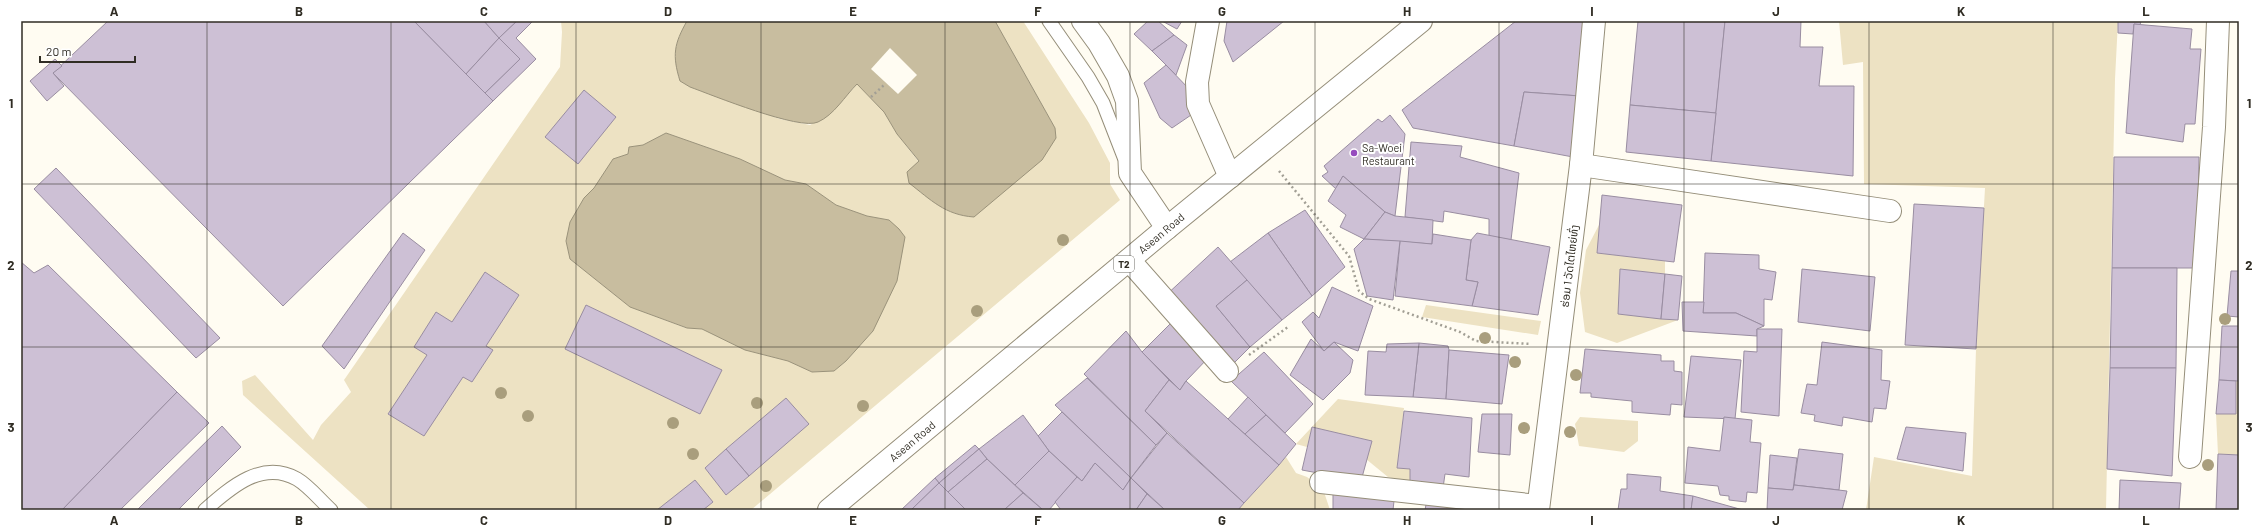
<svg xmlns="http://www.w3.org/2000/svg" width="2260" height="531" viewBox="0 0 2260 531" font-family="Barlow,'Noto Sans Lao',sans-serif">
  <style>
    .green { fill: #ede2c3; fill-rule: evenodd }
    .water { fill: #c8bd9f; stroke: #9a927a }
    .pier { fill: #fffcf2 }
    .building { fill: #cdc0d5; stroke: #998da1 }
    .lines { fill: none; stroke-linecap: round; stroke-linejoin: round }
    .service-casing { stroke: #958e79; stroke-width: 15 }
    .minor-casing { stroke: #958e79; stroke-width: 24 }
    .primary-casing { stroke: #958e79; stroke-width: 24 }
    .path { stroke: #a29f95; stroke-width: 2.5; stroke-dasharray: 2 3; stroke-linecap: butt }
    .service { stroke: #fff; stroke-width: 13 }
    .minor { stroke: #fff; stroke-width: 22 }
    .primary { stroke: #fff; stroke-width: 22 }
    .tree { fill: #a99e7d }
    .grid { fill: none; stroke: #302d24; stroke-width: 1; stroke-opacity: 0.55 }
    .poi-dot { fill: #964cbe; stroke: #fff; stroke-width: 1.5 }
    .labels { text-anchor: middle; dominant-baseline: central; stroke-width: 4; stroke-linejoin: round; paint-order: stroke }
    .shield { fill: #fff; stroke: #6e6c66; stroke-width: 1 }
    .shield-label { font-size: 10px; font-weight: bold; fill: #302d24 }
    .poi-label { font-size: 11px; fill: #302d24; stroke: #fff; text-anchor: start }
    .street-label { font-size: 11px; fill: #302d24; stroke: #fff }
    .neatline { fill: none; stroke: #302d24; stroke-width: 1.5 }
    .grid-label { font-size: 13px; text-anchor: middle; font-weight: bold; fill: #302d24 }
  </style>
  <rect width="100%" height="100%" fill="#fffcf2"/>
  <g class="green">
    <path d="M561,21H687C674,44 672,55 680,81L690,87L780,119L810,125L832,112L857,84L884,112L897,134L919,162L909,183C931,200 945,215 974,217L1055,128L995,21H1023L1089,123L1110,163V184L1120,200L751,510H370L243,395L242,381L255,375L313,440L321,425L351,392L344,380L560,67L562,32ZM666,133L740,159L785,180L806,184L836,205L867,216L889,220L873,331L846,361L834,371L812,372L788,361L745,350L702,329L686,328L630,307L570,259L566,241L584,198L594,188L613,160L628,154L629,147L643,145Z"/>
    <path d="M1839,21H2118L2115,79L2106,510H1866L1874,457L1972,476L1976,349L1985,188L1864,184L1863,62L1843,65Z"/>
    <path d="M1600,223L1598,253L1665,261V274L1620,269L1618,314L1678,320L1617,343L1585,332L1580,293L1586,250Z"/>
    <path d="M1426,305L1541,321L1538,335L1422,317Z"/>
    <path d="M2236,381H2239V455L2218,454L2216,414H2236Z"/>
    <path d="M1338,399L1404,408L1397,468L1410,469V483L1388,477L1366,459L1371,441L1312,427L1307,447L1296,444Z"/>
    <path d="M1580,417L1638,421V441L1624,452L1579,446L1575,424Z"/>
    <path d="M1286,457L1296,473L1307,477L1323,489L1330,510H1238Z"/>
  </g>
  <g class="water">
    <path d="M687,21H995L1055,128L1056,138L1042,160L974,217C945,215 931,200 909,183L907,172L919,161L897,134L884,112L857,84C845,96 834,115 818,122C800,131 712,95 690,87L680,81C672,55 674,44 687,21Z"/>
    <path d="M666,133L740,159L785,180L806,184L836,205L867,216L889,220L899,229L905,237L897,281L873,331L846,361L834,371L812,372L788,361L745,350L702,329L687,328L630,307L570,259L566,241L570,222L584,198L594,188L613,159L628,154L629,147L643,145Z"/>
  </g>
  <path class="pier" d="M890,48L917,75L898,94L871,69Z"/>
  <g class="building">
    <path d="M108,21H414L493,101L283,306L53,73Z"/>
    <path d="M414,21H484L499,38L466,74Z"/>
    <path d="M484,21H517L499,38Z"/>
    <path d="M517,21H533L516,38L536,59L493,101L485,93L520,59L499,38Z"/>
    <path d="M1148,21H1158L1174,35L1152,51L1134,34Z"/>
    <path d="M1162,21H1182L1177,29Z"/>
    <path d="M1227,21H1284L1233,62L1224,41Z"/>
    <path d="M1516,21H1585L1580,96L1524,92L1514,146L1413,128L1402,110Z"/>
    <path d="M1638,21H1725L1716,113L1630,105Z"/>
    <path d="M1725,21H1801L1800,47H1823L1819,86H1854L1853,176L1711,161Z"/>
    <path d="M2118,21H2141L2140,25L2134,24L2133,34L2118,33Z"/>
    <path d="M2134,24L2192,29L2190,49H2201L2195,124H2185L2183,142L2126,133Z"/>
    <path d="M1174,35L1187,45L1176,75L1152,51Z"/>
    <path d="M499,38L520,59L485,93L466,74Z"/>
    <path d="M55,59L62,66L53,73L64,86L47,101L30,81Z"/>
    <path d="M1166,65L1192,92L1194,113L1172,128L1160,118L1144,83Z"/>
    <path d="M584,90L616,117L578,164L545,137Z"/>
    <path d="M1524,92L1580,96L1573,157L1514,146Z"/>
    <path d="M1630,105L1716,113L1711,161L1626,152Z"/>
    <path d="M1390,115L1405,134L1395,216L1385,212L1343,176L1336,189L1322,176L1328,172L1324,166L1378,119L1382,122Z"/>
    <path d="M1411,142L1462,146L1460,157L1519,173L1511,240L1489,236V219L1444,211L1443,222L1405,217Z"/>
    <path d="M2114,157H2199L2197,268H2112Z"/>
    <path d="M56,168L220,338L196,358L34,189Z"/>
    <path d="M1343,176L1385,212L1364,239L1340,227L1346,215L1328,201Z"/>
    <path d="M1602,195L1682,205L1674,262L1597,253Z"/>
    <path d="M1914,204L1984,208L1976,349L1905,345Z"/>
    <path d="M1305,210L1345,267L1312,296L1268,233Z"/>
    <path d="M1385,212L1395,216L1433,220L1432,244L1364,239Z"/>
    <path d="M403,233L425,250L344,369L322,346Z"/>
    <path d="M1268,233L1312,296L1282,320L1230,262Z"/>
    <path d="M1477,233L1550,247L1538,315L1472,306L1478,282L1466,280L1471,240Z"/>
    <path d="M1433,234L1471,240L1466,280L1478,282L1472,306L1395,296L1400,241L1432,244Z"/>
    <path d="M1364,239L1400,241L1393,300L1367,296L1354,249Z"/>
    <path d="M1218,247L1247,280L1216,306L1250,347L1232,365L1164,297Z"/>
    <path d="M1705,253L1759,255V269L1776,272L1772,300L1764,299V326L1736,313H1703Z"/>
    <path d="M21,262L34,273L48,265L177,392L62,510H21Z"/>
    <path d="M2112,268H2177L2176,368H2110Z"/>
    <path d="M1620,269L1665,274L1661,319L1618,314Z"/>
    <path d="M1802,269L1875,277L1870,331L1798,322Z"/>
    <path d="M2231,271H2239V317L2227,316Z"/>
    <path d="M485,272L519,295L486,346L493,350L472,382L463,377L424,436L388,414L427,355L414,347L436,312L452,322Z"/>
    <path d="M1665,274L1682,276L1678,320L1661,319Z"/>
    <path d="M1247,280L1282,320L1250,347L1216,306Z"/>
    <path d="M1332,287L1373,306L1358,351L1334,342L1324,351L1302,322L1313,312L1319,318Z"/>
    <path d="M1682,302H1704L1703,313H1736L1764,326L1757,329V336L1683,331Z"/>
    <path d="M586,305L722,370L700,414L565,349Z"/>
    <path d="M1175,319L1210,356L1186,381L1180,390L1142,352Z"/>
    <path d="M2222,326H2239V381L2219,380Z"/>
    <path d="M1757,329H1782L1779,416L1741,412L1744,351L1757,352Z"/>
    <path d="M1126,331L1142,352L1169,380L1145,411L1167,433L1156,445L1084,374Z"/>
    <path d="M1311,339L1324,351L1334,342L1353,360L1350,373L1323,400L1290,375Z"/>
    <path d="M1822,342L1882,350L1881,380L1890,381L1886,409L1874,408L1872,422L1843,417L1842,426L1814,421L1815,415L1801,413L1807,384L1817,385Z"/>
    <path d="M1419,343L1448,346L1449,350L1446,399L1413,397Z"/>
    <path d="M1419,343L1413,397L1365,395L1368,351L1386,352L1387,344Z"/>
    <path d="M1585,349L1661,355V361H1674V371L1682,372V405L1671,404L1670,415L1632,412V401L1591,397V393H1580Z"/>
    <path d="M1449,350L1509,355L1502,404L1446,399Z"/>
    <path d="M1264,352L1313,404L1285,433L1231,381Z"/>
    <path d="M1691,356L1741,360L1735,419L1684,417Z"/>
    <path d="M2110,368H2176L2172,476L2107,469Z"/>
    <path d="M1087,378L1156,445L1131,478L1055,405Z"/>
    <path d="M1169,380L1180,390L1186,381L1279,465L1244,503L1145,411Z"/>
    <path d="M2219,380L2236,381V414H2216Z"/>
    <path d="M177,392L209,423L120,510H62Z"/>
    <path d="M1248,397L1266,415L1245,434L1228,419Z"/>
    <path d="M786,398L809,424L749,476L726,449Z"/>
    <path d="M1404,411L1472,418L1469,477L1445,474L1443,488L1410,483V469L1397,468Z"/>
    <path d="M1062,412L1131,478L1123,490L1095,463L1082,481L1049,451L1038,436Z"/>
    <path d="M1482,414H1512L1510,455L1478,452Z"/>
    <path d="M1023,415L1049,451L1015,485L987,459L979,449Z"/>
    <path d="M1266,415L1296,444L1279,465L1245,434Z"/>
    <path d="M1724,417L1752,420L1750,442L1761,443L1757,493L1747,492L1746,502L1729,500V496L1720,495L1718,486L1685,483L1688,447L1720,451Z"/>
    <path d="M222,426L241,447L178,510H137Z"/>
    <path d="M1312,427L1372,441L1361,481L1302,470Z"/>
    <path d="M1906,427L1966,433L1963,471L1897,459Z"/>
    <path d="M1167,433L1244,503L1238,510H1165L1131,478Z"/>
    <path d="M975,445L979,449L939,483L935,478Z"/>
    <path d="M726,449L749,476L726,495L705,468Z"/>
    <path d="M979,449L987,459L948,492L939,483Z"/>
    <path d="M1799,449L1843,454L1839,490L1794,485Z"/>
    <path d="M1049,451L1077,477L1049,510H1043L1015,485Z"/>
    <path d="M2218,454L2239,455V510H2216Z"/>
    <path d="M1770,455L1797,458L1793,490L1768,488Z"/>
    <path d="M987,459L1023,493L1004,510H966L948,492Z"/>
    <path d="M1095,463L1123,490L1131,478L1147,494L1136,510H1061L1055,502L1077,477L1082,481Z"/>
    <path d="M1627,474L1661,477L1660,491L1693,496L1691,510H1618L1621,489H1627Z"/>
    <path d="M935,478L939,483L911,510H901Z"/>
    <path d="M695,480L713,502L703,510H657Z"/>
    <path d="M2120,480L2181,483L2179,510H2119Z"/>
    <path d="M939,483L966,510H911Z"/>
    <path d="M1794,485L1847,491L1842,510H1767L1768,488L1793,490Z"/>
    <path d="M1333,491L1394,501L1393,510H1333Z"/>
    <path d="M1023,493L1043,510H1004Z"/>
    <path d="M1147,494L1165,510H1136Z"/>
    <path d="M1693,496L1743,510H1691Z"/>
    <path d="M1427,499L1460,503L1458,510H1425Z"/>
  </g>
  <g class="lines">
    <defs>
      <g id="service">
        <path d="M1049,21L1088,77L1103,103L1124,157"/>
        <path d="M205,510C230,488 262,459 297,479C309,486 320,500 331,510"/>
      </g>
      <g id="minor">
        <path d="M1083,21L1099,43L1118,76L1127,101L1130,173L1167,228"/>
        <path d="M1208,21L1197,82L1198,104L1230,177"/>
        <path d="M1581,165L1890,211"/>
        <path d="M1129,260L1227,371"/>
        <path d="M2190,457L2214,127L2218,21"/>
        <path d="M1321,482L1538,506"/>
        <path d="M1538,510L1581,165L1594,21"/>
      </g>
      <path id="primary" d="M829,510L1167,228L1421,21"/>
    </defs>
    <use href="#service" class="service-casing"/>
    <use href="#minor" class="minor-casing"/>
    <use href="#primary" class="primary-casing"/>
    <g class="path">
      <path d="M871,97L884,85"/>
      <path d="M1279,171L1349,256L1359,291L1369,299L1460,332L1476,341L1531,344"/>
      <path d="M1249,355L1288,327"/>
    </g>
    <use href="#service" class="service"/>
    <use href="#minor" class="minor"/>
    <use href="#primary" class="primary"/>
  </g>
  <g class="tree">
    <circle cx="1063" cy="240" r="6"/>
    <circle cx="977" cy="311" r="6"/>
    <circle cx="2225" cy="319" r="6"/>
    <circle cx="1485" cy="338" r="6"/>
    <circle cx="1515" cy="362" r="6"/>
    <circle cx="1576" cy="375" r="6"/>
    <circle cx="501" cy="393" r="6"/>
    <circle cx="757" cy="403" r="6"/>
    <circle cx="863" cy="406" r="6"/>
    <circle cx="528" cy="416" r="6"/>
    <circle cx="673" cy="423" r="6"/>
    <circle cx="1524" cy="428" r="6"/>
    <circle cx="1570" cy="432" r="6"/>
    <circle cx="693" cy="454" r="6"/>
    <circle cx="2208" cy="465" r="6"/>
    <circle cx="766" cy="486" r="6"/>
  </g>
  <path class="grid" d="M207,21V510M391,21V510M576,21V510M761,21V510M945,21V510M1130,21V510M1315,21V510M1499,21V510M1684,21V510M1869,21V510M2053,21V510M21,184H2239M21,347H2239"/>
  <circle class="poi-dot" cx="1354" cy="153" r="4"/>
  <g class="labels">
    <rect class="shield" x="1114" y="256" width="20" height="16" rx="3"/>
    <g class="shield-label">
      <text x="1124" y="264">T2</text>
    </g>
    <g class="poi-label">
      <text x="1362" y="147">Sa-Woei<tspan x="1362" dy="13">Restaurant</tspan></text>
    </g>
    <g class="street-label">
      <text transform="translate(1161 233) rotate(-40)">Asean Road</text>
      <text transform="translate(1569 266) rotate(-83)">ຮ່ອມ 1 ວັດໄຕໄຫຍ່ທົ່ງ</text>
      <text transform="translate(912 441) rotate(-40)">Asean Road</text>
    </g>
  </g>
  <rect width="2260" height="531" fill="none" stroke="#ffffff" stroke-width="44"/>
  <path d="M40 56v6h95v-6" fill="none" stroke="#302d24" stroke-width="2"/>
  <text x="46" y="56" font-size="12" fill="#302d24" stroke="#ffffff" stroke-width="3" paint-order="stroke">20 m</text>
  <rect x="22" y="22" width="2216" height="487" class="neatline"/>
  <g class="grid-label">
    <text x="114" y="16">A</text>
    <text x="299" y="16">B</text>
    <text x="484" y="16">C</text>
    <text x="668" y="16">D</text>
    <text x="853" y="16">E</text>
    <text x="1038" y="16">F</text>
    <text x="1222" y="16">G</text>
    <text x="1407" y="16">H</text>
    <text x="1592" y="16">I</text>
    <text x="1776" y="16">J</text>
    <text x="1961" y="16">K</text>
    <text x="2146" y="16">L</text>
    <text x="11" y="108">1</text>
    <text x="2249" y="108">1</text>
    <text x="11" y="270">2</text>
    <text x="2249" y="270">2</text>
    <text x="11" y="432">3</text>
    <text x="2249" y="432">3</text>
    <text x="114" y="525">A</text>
    <text x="299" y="525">B</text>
    <text x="484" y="525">C</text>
    <text x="668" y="525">D</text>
    <text x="853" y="525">E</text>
    <text x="1038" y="525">F</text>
    <text x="1222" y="525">G</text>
    <text x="1407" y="525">H</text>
    <text x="1592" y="525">I</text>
    <text x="1776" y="525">J</text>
    <text x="1961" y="525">K</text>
    <text x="2146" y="525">L</text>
  </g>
</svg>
